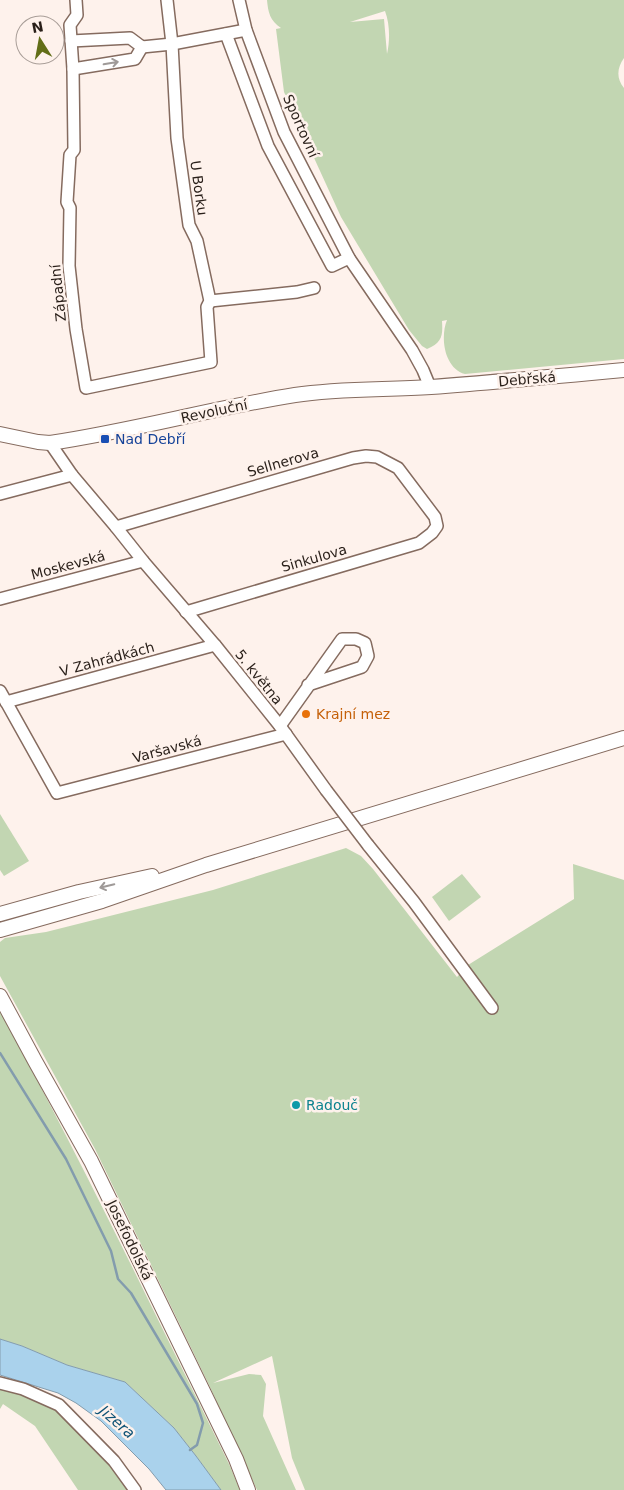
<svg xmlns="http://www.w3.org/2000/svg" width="624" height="1490" viewBox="0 0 624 1490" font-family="'DejaVu Sans',sans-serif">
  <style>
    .green { fill: #c2d6b2; fill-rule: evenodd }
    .water { fill: #aad2ec; stroke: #839cad }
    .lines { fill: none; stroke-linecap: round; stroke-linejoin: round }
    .stream { stroke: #839cad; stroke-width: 2.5 }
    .minor-casing { stroke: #856b5f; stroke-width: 14 }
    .major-casing { stroke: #856b5f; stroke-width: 16 }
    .minor { stroke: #fff; stroke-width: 11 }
    .major { stroke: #fff; stroke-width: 14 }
    .minor-bridge-casing { stroke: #856b5f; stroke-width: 14; stroke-linecap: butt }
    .minor-bridge { stroke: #fff; stroke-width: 11 }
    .oneway { stroke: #9f9a98 }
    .transit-dot { fill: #1a4fb4; stroke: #fef2ec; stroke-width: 2 }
    .food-dot { fill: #e8710a; stroke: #fef2ec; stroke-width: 2 }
    .culture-dot { fill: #0f9aa8; stroke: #fef2ec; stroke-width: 2 }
    .labels { text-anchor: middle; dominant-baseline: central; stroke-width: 5; stroke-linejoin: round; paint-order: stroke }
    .street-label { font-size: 14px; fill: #291f19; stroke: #fef2ec }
    .transit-label { font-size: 14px; fill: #164399; stroke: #fef2ec; text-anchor: start }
    .food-label { font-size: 14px; fill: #c56008; stroke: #fef2ec; text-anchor: start }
    .culture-label { font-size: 14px; fill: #0d838f; stroke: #fef2ec; text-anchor: start }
    .water-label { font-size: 15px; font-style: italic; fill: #0f5376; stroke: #fef2ec }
  </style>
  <rect width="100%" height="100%" fill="#fef2ec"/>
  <g class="green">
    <path d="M267,0H624V58C617,68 616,78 624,88V359L465,374C444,368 440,337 447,320L442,321C443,336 442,343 427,349L422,346L409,330L341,217L284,92L276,29L281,28C270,21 268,12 267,0ZM385,11C390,24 390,41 387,54L384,19L350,22Z"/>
    <path d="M0,814L29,861L4,876L0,870Z"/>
    <path d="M346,848L361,856L373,869L457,977L468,965L574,899L573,864L624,880V1490H305L292,1458L272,1356L213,1383L249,1374L261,1375L266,1384L263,1416L296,1490H257L209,1385L95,1149L0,976V942L5,938L46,932L213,890Z"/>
    <path d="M462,874L481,897L449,921L432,897Z"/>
    <path d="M0,1011C81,1159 154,1312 229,1464L240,1490H221L196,1456L174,1428L125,1382L67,1365L22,1346L0,1339Z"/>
    <path d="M0,1386L19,1390L57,1408L117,1471L129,1490H78L35,1426L3,1404L0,1409Z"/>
  </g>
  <path class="water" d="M0,1339L22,1346L67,1365L125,1382L174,1428L196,1456L221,1490H166L149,1469L101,1421L76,1403L58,1393L0,1375Z"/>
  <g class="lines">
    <path class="stream" d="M0,1053L66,1159L111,1251L118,1279L131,1293L197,1404L203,1423L197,1445L190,1450"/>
    <defs>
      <g id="minor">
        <path d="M76,0L77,15L70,25L73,69L74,150L70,155L67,202L70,208L69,266L76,329L86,388L211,362L207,307L210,301L197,241L189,225L177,138L172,44L167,0"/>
        <path d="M239,0L246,30L284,132L349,258L412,350L423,370L430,387"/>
        <path d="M226,34L268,146L332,266L349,258"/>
        <path d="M71,41L130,38L142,47"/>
        <path d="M142,47L172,44L246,30"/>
        <path d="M73,69L135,59L142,47"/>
        <path d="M210,301L297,292L314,288"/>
        <path d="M50,443L72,475L116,527L143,561L215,645L280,726L326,790"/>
        <path d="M0,494L72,475"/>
        <path d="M116,527L353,458L366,456L377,457L398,468L435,517L437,526L432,533L419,543L186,612"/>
        <path d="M0,599L143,561"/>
        <path d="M0,691L57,793L286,734"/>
        <path d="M6,702L215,645"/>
        <path d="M280,726L342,639H356L365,643L368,656L362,667L308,685"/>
        <path d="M368,845L414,902L492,1008"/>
        <path d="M0,1383L23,1389L59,1405L114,1461L135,1490"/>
      </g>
      <g id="major">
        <path d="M0,434L38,442L50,443C132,431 213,408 295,395C340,388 386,390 431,387C496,382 560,376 624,370"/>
        <path d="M0,914L79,892L152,876"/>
        <path d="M0,930L102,901L206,865L624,738"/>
        <path d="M0,996L35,1061L91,1161L236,1459L248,1490"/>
      </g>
    </defs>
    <use href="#minor" class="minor-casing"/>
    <use href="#major" class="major-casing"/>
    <use href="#minor" class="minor"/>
    <use href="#major" class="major"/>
    <defs>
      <path id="minor-bridge" d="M326,790L368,845"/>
    </defs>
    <use href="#minor-bridge" class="minor-bridge-casing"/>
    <use href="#minor-bridge" class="minor-bridge"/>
  </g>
  <defs><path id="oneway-shaft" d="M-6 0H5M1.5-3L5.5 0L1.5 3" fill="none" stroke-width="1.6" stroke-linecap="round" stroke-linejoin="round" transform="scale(1.25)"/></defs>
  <g class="oneway">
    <use href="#oneway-shaft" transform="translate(111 63) rotate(-10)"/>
    <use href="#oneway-shaft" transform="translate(107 886) rotate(167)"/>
  </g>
  <rect class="transit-dot" x="100" y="434" width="10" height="10" rx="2.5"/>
  <circle class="food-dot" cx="306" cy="714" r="5"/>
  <circle class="culture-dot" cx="296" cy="1105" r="5"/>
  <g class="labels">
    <g class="street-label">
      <text transform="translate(301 126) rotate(66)">Sportovní</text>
      <text transform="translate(199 188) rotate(82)">U Borku</text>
      <text transform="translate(58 293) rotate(-96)">Západní</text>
      <text transform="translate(527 379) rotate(-5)">Debřská</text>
      <text transform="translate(214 411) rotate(-12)">Revoluční</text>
      <text transform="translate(283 462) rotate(-16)">Sellnerova</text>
      <text transform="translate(314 558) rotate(-16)">Sinkulova</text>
      <text transform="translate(68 565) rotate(-15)">Moskevská</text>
      <text transform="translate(107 659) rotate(-15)">V Zahrádkách</text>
      <text transform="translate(259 677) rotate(51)">5. května</text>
      <text transform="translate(167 749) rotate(-15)">Varšavská</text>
      <text transform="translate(130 1240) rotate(64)">Josefodolská</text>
    </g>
    <g class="transit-label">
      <text x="115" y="439">Nad Debří</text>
    </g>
    <g class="food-label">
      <text x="316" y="714">Krajní mez</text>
    </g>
    <g class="culture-label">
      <text x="306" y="1105">Radouč</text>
    </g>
    <g class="water-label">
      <text transform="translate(117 1422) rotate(41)">Jizera</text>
    </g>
  </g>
  <g transform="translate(40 40) rotate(349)"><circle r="24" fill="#fef2ec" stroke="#a99e98"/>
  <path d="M0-4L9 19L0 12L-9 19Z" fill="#626e17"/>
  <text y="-8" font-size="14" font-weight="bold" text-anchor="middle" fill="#291f19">N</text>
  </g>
</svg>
